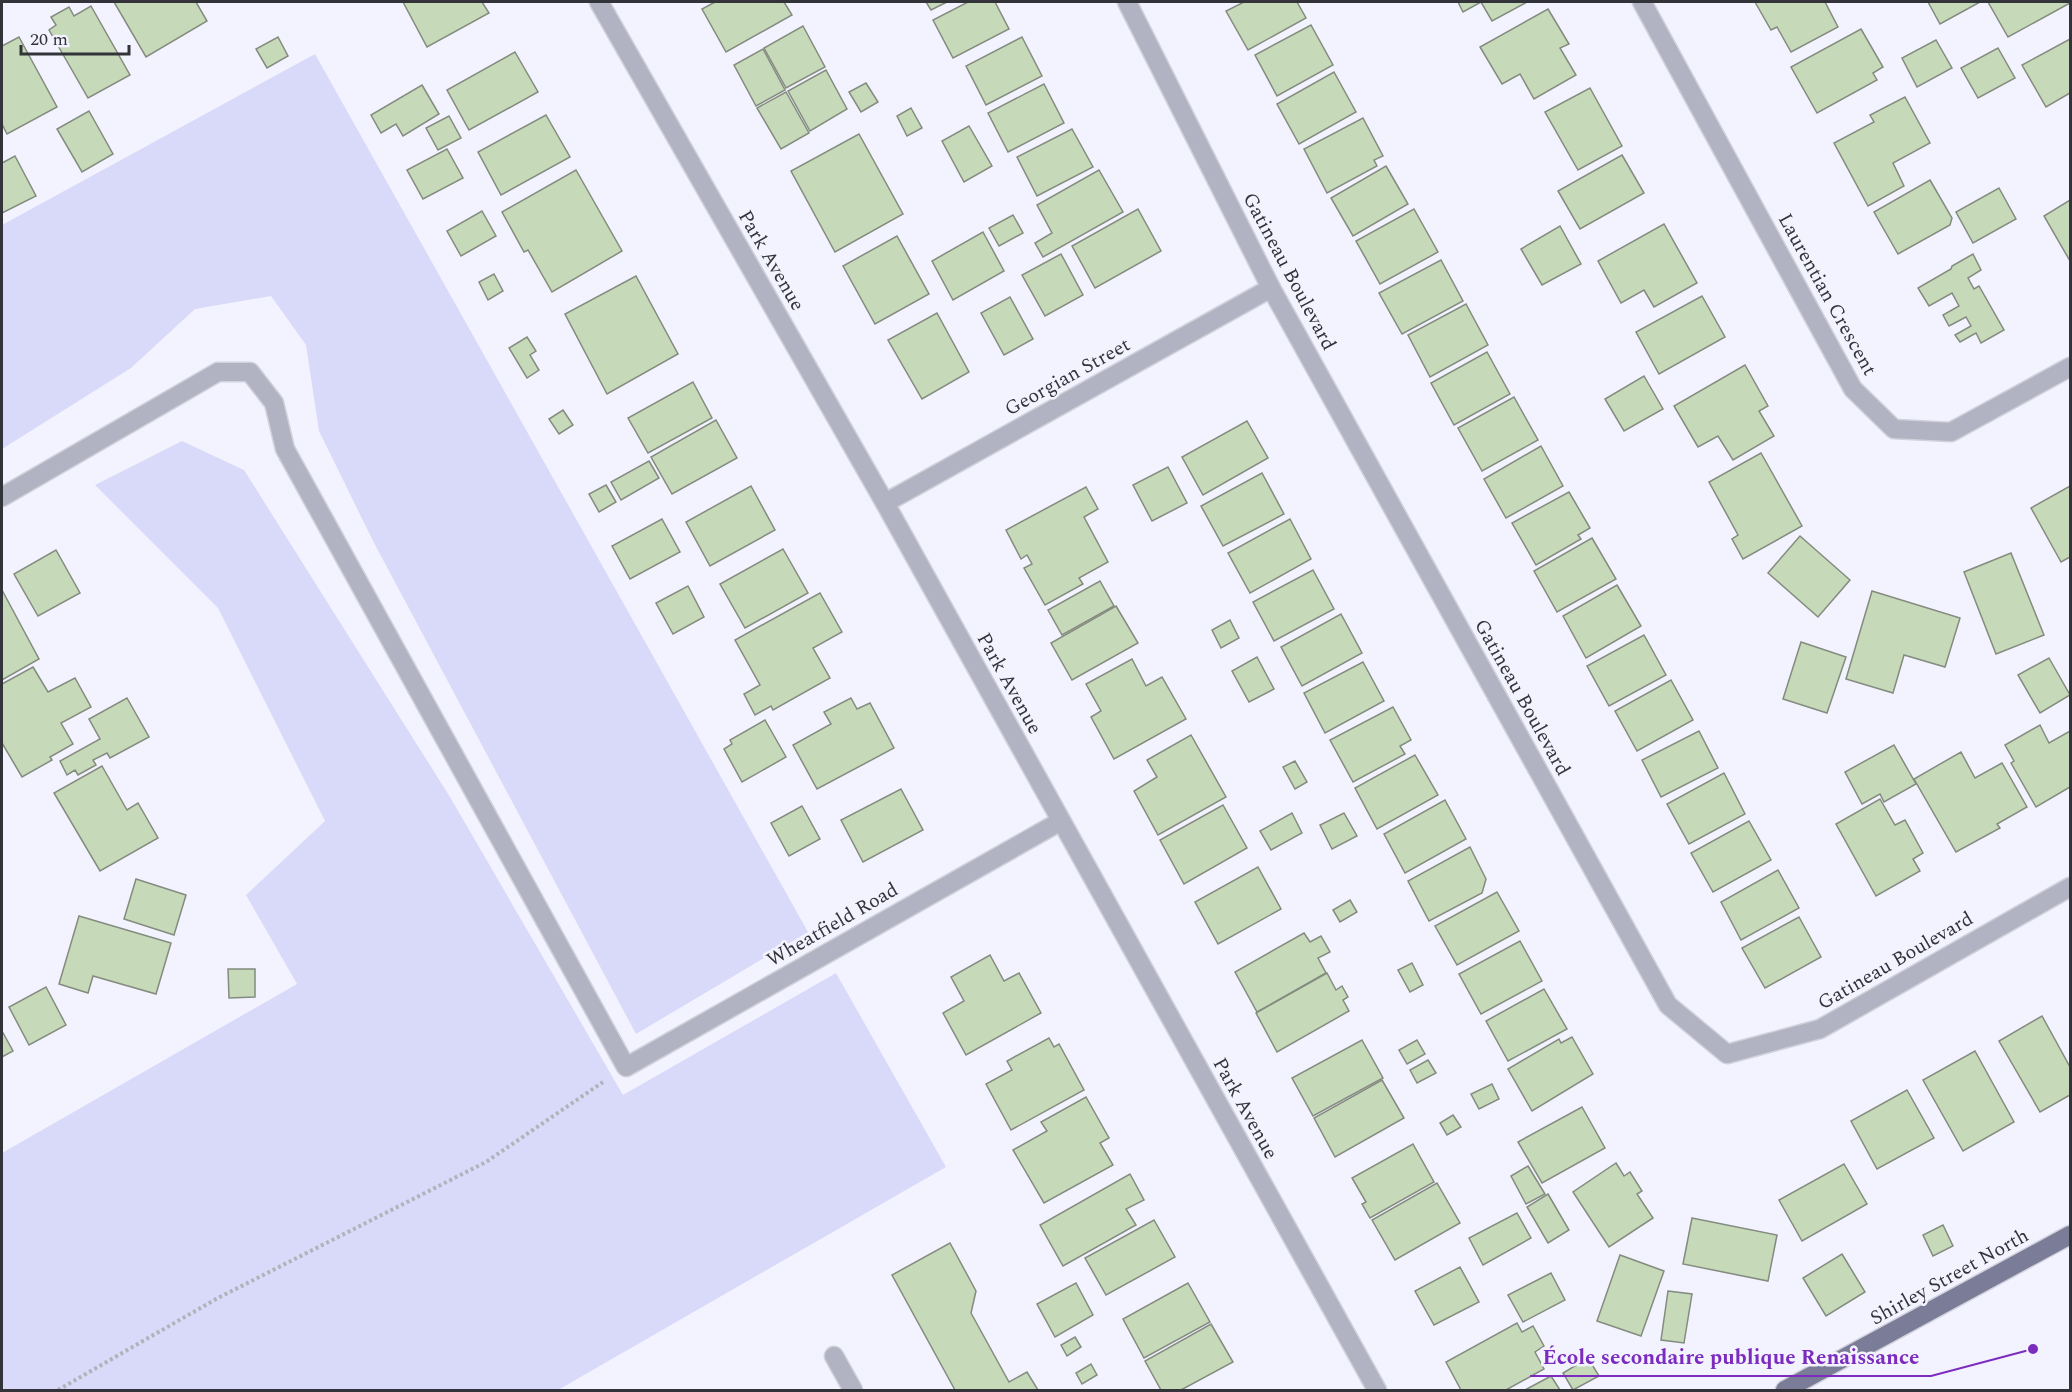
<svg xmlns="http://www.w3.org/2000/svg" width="2072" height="1392" font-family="Spectral,serif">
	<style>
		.green { fill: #d9daf9 }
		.building { fill: #c6d9b9; stroke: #848b7f; stroke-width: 1.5 }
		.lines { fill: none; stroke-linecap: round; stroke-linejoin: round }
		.minor-casing { stroke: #d0d1db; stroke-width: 21 }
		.major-casing { stroke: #d0d1db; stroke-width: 21 }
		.path { stroke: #b2b2bb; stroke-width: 4; stroke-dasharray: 3 3; stroke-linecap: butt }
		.minor { stroke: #b2b3c2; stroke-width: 18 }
		.major { stroke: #7b7c97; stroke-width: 18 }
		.labels { text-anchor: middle; stroke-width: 5; stroke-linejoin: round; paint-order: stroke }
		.street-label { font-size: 20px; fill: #333439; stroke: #f3f3ff }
		.leader { fill: none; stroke: #7b2cbf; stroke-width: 2 }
		.callout-dot { fill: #7b2cbf; stroke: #f3f3ff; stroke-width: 2 }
		.callout-label { font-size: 21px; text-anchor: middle; font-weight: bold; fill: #7b2cbf; stroke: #f3f3ff; stroke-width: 5; stroke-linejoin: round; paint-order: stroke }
	</style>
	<rect width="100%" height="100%" fill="#f3f3ff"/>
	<g class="green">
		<polygon points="315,54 808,932 636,1034 373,541 319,431 306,345 271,296 195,309 131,368 2,449 2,225"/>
		<polygon points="182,441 244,470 450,797 623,1095 836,973 946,1167 558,1390 2,1390 2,1153 297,984 246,895 325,821 218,608 95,485"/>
	</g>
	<g class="building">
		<polygon points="114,2 196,2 207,21 146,57"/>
		<polygon points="403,2 482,2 489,13 427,47"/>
		<polygon points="715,2 784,2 792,15 726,52 702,9"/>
		<polygon points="926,2 947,2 931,10"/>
		<polygon points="968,2 995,2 1009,29 953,58 933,20"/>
		<polygon points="1244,2 1297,2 1306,18 1248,50 1226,11"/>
		<polygon points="1458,2 1527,2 1492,21 1481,2 1463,12"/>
		<polygon points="1755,2 1825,2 1838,27 1791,52 1777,27 1771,30"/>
		<polygon points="1928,2 1980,2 1940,24"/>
		<polygon points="1988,2 2070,2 2070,3 2008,37"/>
		<polygon points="91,6 130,75 88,98 49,30 56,25 51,17 69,7 74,16"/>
		<polygon points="1548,9 1569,44 1560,48 1576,75 1534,99 1520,74 1502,84 1480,47"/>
		<polygon points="1311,25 1333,65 1277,96 1255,55"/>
		<polygon points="803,26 825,67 786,88 764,48"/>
		<polygon points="1861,29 1883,67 1873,73 1877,80 1817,113 1791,67"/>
		<polygon points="19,37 57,107 7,134 2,124 2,46"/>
		<polygon points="278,37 288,56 267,68 256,49"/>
		<polygon points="1022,37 1042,76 986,105 966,66"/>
		<polygon points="2070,39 2070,93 2046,107 2022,65"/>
		<polygon points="1936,40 1952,68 1917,87 1902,58"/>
		<polygon points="1998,48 2015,78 1978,98 1961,68"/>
		<polygon points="763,49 785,90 756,106 734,65"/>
		<polygon points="515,52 538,92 469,130 447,90"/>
		<polygon points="826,70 847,109 810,131 788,91"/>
		<polygon points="1334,72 1356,112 1299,144 1277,104"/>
		<polygon points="866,83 878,102 861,112 849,92"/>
		<polygon points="1044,84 1064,123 1008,152 988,113"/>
		<polygon points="422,85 439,114 403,136 396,124 381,133 371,115"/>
		<polygon points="1590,88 1622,146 1578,170 1545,112"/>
		<polygon points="786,92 809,133 781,149 757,108"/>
		<polygon points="1905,97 1930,143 1893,163 1904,186 1868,206 1834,143 1874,122 1870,115"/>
		<polygon points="911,108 922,128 907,136 897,116"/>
		<polygon points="89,111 113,154 82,172 57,129"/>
		<polygon points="546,115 570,157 501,195 478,152"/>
		<polygon points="449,116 461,138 438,150 426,128"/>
		<polygon points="1363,118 1383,156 1374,160 1377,166 1327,193 1304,149"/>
		<polygon points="969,126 992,166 964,182 942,141"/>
		<polygon points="1072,129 1093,167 1037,196 1017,157"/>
		<polygon points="859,134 903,214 835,252 791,171"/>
		<polygon points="447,149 463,178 423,199 407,170"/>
		<polygon points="1622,155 1644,193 1580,229 1558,191"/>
		<polygon points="15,156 36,196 2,213 2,163"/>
		<polygon points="1386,166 1408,204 1353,236 1331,198"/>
		<polygon points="576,170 622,251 552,292 528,250 524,252 502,212"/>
		<polygon points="1099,170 1123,212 1043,257 1035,243 1052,233 1037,205"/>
		<polygon points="1930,180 1952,218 1950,225 1898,254 1874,212"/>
		<polygon points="1999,188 2016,219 1973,243 1956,212"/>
		<polygon points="2070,200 2070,261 2044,216"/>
		<polygon points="1138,209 1161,251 1095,288 1072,246"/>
		<polygon points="1414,209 1438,252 1380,284 1356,241"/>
		<polygon points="482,211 496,236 461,256 447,231"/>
		<polygon points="1013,215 1023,233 999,246 989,228"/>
		<polygon points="1664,224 1697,283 1654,307 1644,290 1621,303 1598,261"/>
		<polygon points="1560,226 1581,264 1542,285 1521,249"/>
		<polygon points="983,232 1004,271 953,300 932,261"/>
		<polygon points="897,236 929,294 875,324 843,266"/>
		<polygon points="1061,254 1083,295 1045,316 1022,275"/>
		<polygon points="1973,254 1981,270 1968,278 1974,289 1979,286 2004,330 1981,343 1976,333 1960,342 1955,335 1971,326 1966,317 1949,326 1943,315 1959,306 1952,293 1929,306 1918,288 1951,269 1952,266"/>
		<polygon points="1441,260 1463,301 1402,334 1379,293"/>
		<polygon points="494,274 503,291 488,300 479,282"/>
		<polygon points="636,276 678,354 607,394 565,314"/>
		<polygon points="1702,296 1725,337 1659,374 1636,332"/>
		<polygon points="1010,297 1033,339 1004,355 981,313"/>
		<polygon points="1466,304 1488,345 1430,377 1408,335"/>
		<polygon points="937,313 969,372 922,399 888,340"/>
		<polygon points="527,337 536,351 530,355 539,370 527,378 509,348"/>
		<polygon points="1487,352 1510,394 1454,425 1431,383"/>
		<polygon points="1745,365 1768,406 1759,411 1774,436 1733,460 1718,436 1698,447 1674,406"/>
		<polygon points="1644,376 1663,409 1624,431 1605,399"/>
		<polygon points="693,382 712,418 648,453 628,418"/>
		<polygon points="1514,397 1538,440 1482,471 1458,428"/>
		<polygon points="563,410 573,425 559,434 549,419"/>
		<polygon points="716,420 737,458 672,494 651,457"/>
		<polygon points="1247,421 1268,458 1203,495 1182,457"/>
		<polygon points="1541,446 1563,486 1506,518 1484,479"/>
		<polygon points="1761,453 1802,526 1743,559 1732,539 1738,535 1709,482"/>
		<polygon points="649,461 659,478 621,500 611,482"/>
		<polygon points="1168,467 1187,503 1152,521 1133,485"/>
		<polygon points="1262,473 1284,514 1223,546 1201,506"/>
		<polygon points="606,485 616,502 599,512 589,494"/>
		<polygon points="751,486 775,530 710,566 686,522"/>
		<polygon points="2070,486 2070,557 2061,562 2031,508"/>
		<polygon points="1086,487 1098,509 1084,517 1108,562 1079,578 1083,584 1045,605 1024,568 1032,564 1027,555 1021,559 1006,530"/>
		<polygon points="1569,492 1590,528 1578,535 1581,539 1536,565 1512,523"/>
		<polygon points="662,519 680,552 630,579 612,546"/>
		<polygon points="1290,519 1311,559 1250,593 1228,553"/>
		<polygon points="1800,536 1850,580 1818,617 1768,573"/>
		<polygon points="1592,538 1616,579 1557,612 1534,571"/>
		<polygon points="783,549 808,593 745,628 720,584"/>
		<polygon points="56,550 80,593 38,616 14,574"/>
		<polygon points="2011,553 2044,635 1996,654 1964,572"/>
		<polygon points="1313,570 1334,609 1274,641 1253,602"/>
		<polygon points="1100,581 1114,606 1062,635 1048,610"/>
		<polygon points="1617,585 1641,626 1586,658 1563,616"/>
		<polygon points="688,586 704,617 673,634 656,603"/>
		<polygon points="2,590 39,659 2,680"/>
		<polygon points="1872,591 1960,618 1945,667 1904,655 1893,693 1846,679"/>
		<polygon points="820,593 842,632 813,648 830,678 773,710 771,706 755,715 744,694 760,685 735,640"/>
		<polygon points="1116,606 1138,643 1072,680 1051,643"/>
		<polygon points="1341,614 1362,653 1302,686 1281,647"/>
		<polygon points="1230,620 1239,638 1221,648 1212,630"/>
		<polygon points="1644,635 1666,675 1609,706 1587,666"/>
		<polygon points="1801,642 1846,657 1827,713 1783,699"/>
		<polygon points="1257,657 1274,689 1249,702 1232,671"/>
		<polygon points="2049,658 2070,695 2040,713 2018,675"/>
		<polygon points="1132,659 1146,686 1162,677 1186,719 1114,759 1091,717 1101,711 1086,684"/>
		<polygon points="1363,662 1384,701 1325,733 1304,693"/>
		<polygon points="33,667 48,692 75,678 91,707 61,723 73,744 50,757 52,760 22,777 2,743 2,684"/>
		<polygon points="1671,680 1693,720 1637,751 1615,711"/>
		<polygon points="127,698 149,737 110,758 107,753 93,760 96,765 78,775 75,770 67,775 60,761 100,739 89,719"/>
		<polygon points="851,698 857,709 870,703 894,748 817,789 793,745 831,724 824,712"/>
		<polygon points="1393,707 1411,740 1400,746 1405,754 1353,782 1330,740"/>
		<polygon points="765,720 786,757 742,782 724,749 732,744 730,740"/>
		<polygon points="2040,725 2049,743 2070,731 2070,787 2036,807 2011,763 2014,761 2005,745"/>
		<polygon points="1699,731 1718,768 1661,797 1642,760"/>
		<polygon points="1191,735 1226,797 1158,835 1134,791 1157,777 1147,760"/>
		<polygon points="1894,745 1916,784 1884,802 1880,794 1862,804 1845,772"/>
		<polygon points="1961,752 1975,778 2002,763 2027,807 1997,824 2000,828 1956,852 1914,779"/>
		<polygon points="1415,755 1438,795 1377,829 1355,788"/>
		<polygon points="1295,761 1307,782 1295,789 1283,767"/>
		<polygon points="102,766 127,810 138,803 158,838 100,871 54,793"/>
		<polygon points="1724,773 1745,814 1689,844 1667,804"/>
		<polygon points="901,789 923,830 863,862 841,820"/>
		<polygon points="1880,799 1895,825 1905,820 1923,853 1913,859 1920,871 1876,896 1836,824"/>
		<polygon points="1445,800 1466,839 1405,873 1384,834"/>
		<polygon points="1223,805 1247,848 1184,884 1160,840"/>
		<polygon points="802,806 820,839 789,856 771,823"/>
		<polygon points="1292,813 1302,833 1271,850 1260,831"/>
		<polygon points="1344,813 1357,836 1332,849 1320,825"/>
		<polygon points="1749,821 1771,860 1713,892 1691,853"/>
		<polygon points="1470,847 1486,879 1482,893 1429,921 1408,881"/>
		<polygon points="1258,867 1281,909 1218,944 1195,902"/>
		<polygon points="1778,870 1799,908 1741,940 1721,902"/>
		<polygon points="136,879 186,895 174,935 124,919"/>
		<polygon points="1497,892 1519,931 1457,965 1435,926"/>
		<polygon points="1350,900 1357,912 1340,922 1333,910"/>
		<polygon points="79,916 171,943 156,994 93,976 88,993 59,984"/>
		<polygon points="1799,917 1821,957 1765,988 1742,948"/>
		<polygon points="1304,933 1310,942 1321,936 1330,952 1318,958 1326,973 1257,1012 1235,972"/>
		<polygon points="1520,941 1542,981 1481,1014 1459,974"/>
		<polygon points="990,955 1004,981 1019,973 1041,1013 966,1055 943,1013 964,1001 951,977"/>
		<polygon points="1412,963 1423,985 1410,992 1398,970"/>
		<polygon points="228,969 255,969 255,997 229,998"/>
		<polygon points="1327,973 1336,990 1342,986 1348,997 1343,1000 1349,1011 1277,1052 1256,1013"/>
		<polygon points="46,987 66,1025 29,1045 9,1007"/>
		<polygon points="1544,989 1567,1029 1508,1061 1486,1021"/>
		<polygon points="2042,1016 2070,1067 2070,1095 2040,1112 1999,1041"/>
		<polygon points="2,1031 13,1051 2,1057"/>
		<polygon points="1572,1037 1593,1074 1532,1111 1508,1069 1559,1039 1561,1043"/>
		<polygon points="1049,1038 1054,1047 1059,1044 1084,1090 1011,1130 986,1084 1012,1070 1007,1061"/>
		<polygon points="1362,1040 1383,1078 1313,1116 1292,1078"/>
		<polygon points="1417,1040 1425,1054 1407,1064 1399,1050"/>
		<polygon points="1975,1051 2014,1122 1963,1151 1923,1080"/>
		<polygon points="1428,1060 1436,1073 1417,1083 1410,1070"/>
		<polygon points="1382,1080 1404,1118 1335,1157 1314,1118"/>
		<polygon points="1492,1084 1499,1099 1479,1109 1471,1094"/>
		<polygon points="1907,1090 1934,1138 1877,1169 1851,1121"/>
		<polygon points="1086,1097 1109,1138 1100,1143 1113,1165 1044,1203 1013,1150 1047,1131 1041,1122"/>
		<polygon points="1582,1107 1605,1148 1542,1183 1518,1142"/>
		<polygon points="1453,1115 1461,1127 1447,1135 1440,1123"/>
		<polygon points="1413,1144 1434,1182 1370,1218 1362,1204 1366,1202 1352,1178"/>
		<polygon points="1616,1163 1624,1176 1630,1172 1642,1191 1637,1194 1653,1218 1609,1247 1573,1192"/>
		<polygon points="1844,1164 1867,1204 1802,1241 1779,1200"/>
		<polygon points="1528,1166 1545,1194 1526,1204 1511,1176"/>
		<polygon points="1130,1174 1144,1200 1126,1209 1136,1225 1063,1266 1040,1225"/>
		<polygon points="1437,1183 1460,1223 1395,1260 1372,1220"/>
		<polygon points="1548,1194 1569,1230 1548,1243 1527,1207"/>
		<polygon points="1517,1213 1531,1238 1483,1265 1469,1238"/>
		<polygon points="1692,1218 1777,1235 1768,1281 1683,1264"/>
		<polygon points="1154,1220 1175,1257 1106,1295 1085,1258"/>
		<polygon points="1943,1225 1953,1246 1933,1256 1923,1235"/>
		<polygon points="950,1243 976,1291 971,1313 1009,1382 1027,1372 1038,1390 955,1390 892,1275"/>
		<polygon points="1842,1254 1865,1292 1826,1316 1803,1278"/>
		<polygon points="1620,1255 1664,1271 1641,1336 1597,1321"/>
		<polygon points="1460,1267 1479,1302 1434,1325 1415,1291"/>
		<polygon points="1551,1273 1565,1300 1523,1322 1508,1295"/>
		<polygon points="1076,1283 1093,1315 1055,1337 1037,1304"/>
		<polygon points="1188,1283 1210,1322 1144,1358 1123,1319"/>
		<polygon points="1668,1291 1692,1294 1684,1343 1661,1340"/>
		<polygon points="1517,1323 1522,1332 1533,1326 1544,1346 1535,1352 1544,1369 1506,1390 1461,1390 1446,1362"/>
		<polygon points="1211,1324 1233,1362 1181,1390 1161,1390 1145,1361"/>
		<polygon points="1075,1337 1081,1347 1067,1356 1061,1345"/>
		<polygon points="1588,1358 1599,1376 1573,1390 1563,1373"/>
		<polygon points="1091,1364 1097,1375 1082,1384 1076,1373"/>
		<polygon points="1551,1376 1560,1390 1525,1390"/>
	</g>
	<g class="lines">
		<g class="minor-casing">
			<g id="minor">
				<polyline points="599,2 885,503 1377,1390"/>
				<polyline points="1127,2 1271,288 1668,1005 1727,1054 1820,1029 2070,887"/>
				<polyline points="1642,2 1853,389 1894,429 1951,432 2070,367"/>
				<polyline points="2,497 218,372 250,372 274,403 285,449 626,1067 1061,821"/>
				<polyline points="885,503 1271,288"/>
				<polyline points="834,1356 853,1390"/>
			</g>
		</g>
		<g class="major-casing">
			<polyline id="major" points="1785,1390 2070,1235"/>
		</g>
		<polyline class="path" points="58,1390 216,1299 486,1162 603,1082"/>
		<use href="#minor" class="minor"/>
		<use href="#major" class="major"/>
	</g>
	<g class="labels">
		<g class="street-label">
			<text transform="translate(772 260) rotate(60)" y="7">Park Avenue</text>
			<text transform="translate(1290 271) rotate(62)" y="7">Gatineau Boulevard</text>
			<text transform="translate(1828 294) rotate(61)" y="7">Laurentian Crescent</text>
			<text transform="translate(1067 376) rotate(-29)" y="7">Georgian Street</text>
			<text transform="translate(1010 683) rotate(61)" y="7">Park Avenue</text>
			<text transform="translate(1523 697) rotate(61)" y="7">Gatineau Boulevard</text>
			<text transform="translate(832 924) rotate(-30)" y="7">Wheatfield Road</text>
			<text transform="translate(1895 960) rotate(-30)" y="7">Gatineau Boulevard</text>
			<text transform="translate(1246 1108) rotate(61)" y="7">Park Avenue</text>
			<text transform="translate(1949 1276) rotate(-29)" y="7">Shirley Street North</text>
		</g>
	</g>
	<path class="leader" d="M2033 1349L1931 1376H1530"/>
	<circle class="callout-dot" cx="2033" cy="1349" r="6"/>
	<g class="callout-label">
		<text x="1731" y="1364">École secondaire publique Renaissance</text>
	</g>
	<rect width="2072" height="1392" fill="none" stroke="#333439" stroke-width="6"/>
	<path d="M21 45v9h108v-9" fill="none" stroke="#333439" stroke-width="3"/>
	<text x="30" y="45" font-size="18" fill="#333439" stroke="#f3f3ff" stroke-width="4.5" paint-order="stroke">20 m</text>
</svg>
